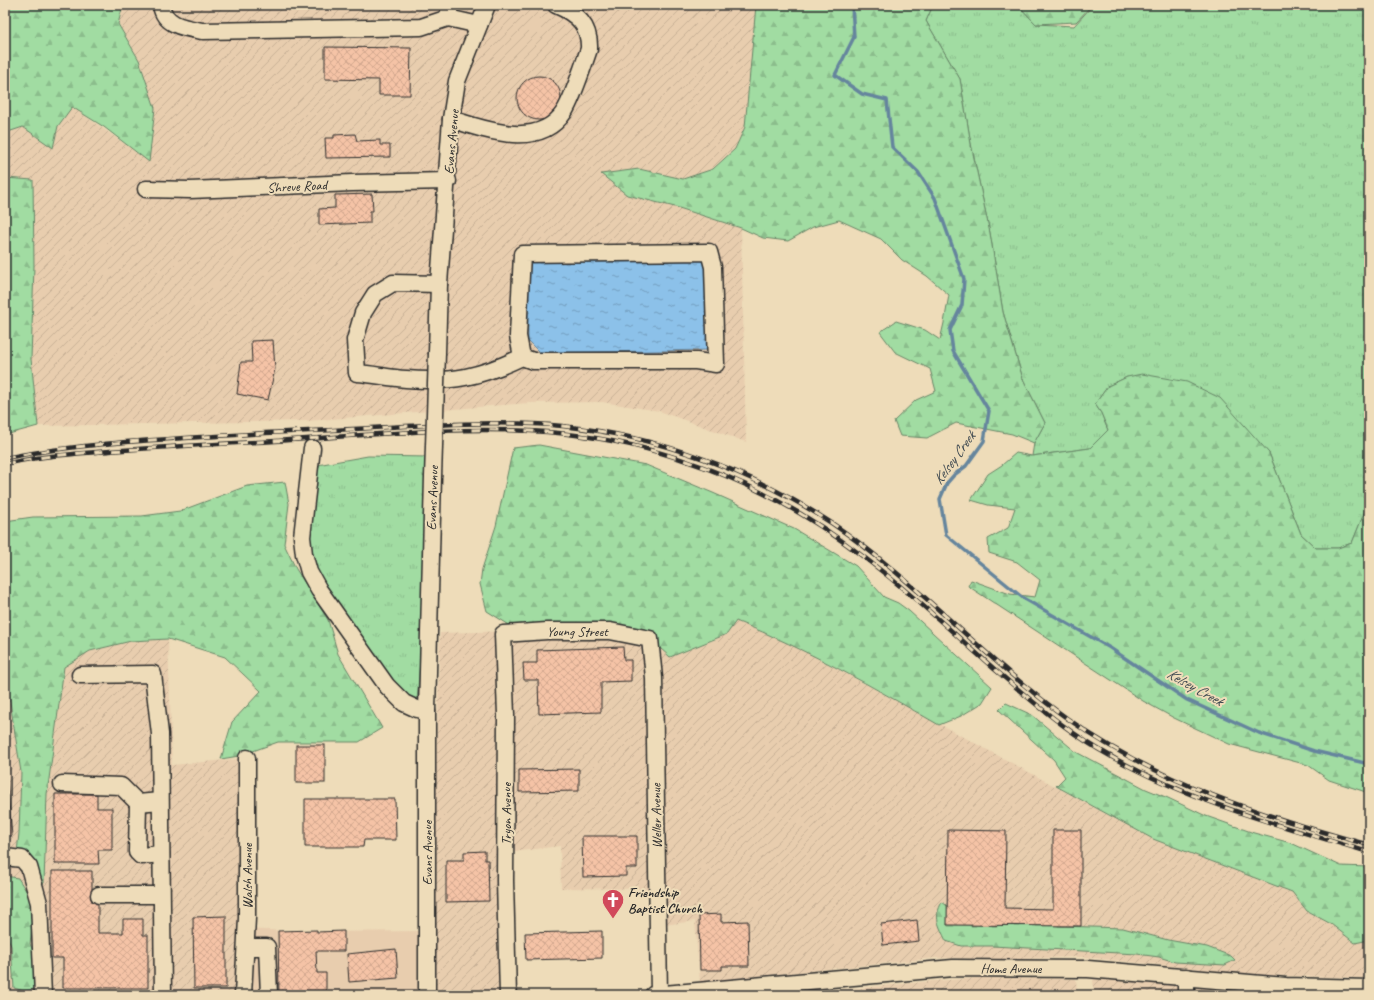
<svg xmlns="http://www.w3.org/2000/svg" width="1374" height="1000" font-family="Caveat,sans-serif">
	<style>
		.built { fill: #e8cdae }
		.industrial { fill: url(#industrial-furrows) }
		.grass { fill: url(#grass-tufts); stroke: #668466 }
		.forest { fill: url(#forest-firs); stroke: #668466 }
		.water { fill: url(#water-ripples); stroke: #65859d }
		.lines { fill: none; stroke-linecap: round; stroke-linejoin: round }
		.stream { stroke: #65859d; stroke-width: 3.5 }
		.building { fill: url(#building-cross-hatch); stroke: #2b2b2b }
		.minor-casing { stroke: #2b2b2b; stroke-width: 19 }
		.minor { stroke: #eedcb9; stroke-width: 16 }
		.rail-casing { stroke: #2b2b2b; stroke-width: 4.5 }
		.rail { stroke: #eedcb9; stroke-width: 3; stroke-dasharray: 9; stroke-linecap: butt }
		.minor-bridge-casing { stroke: #2b2b2b; stroke-width: 19; stroke-linecap: butt }
		.minor-bridge { stroke: #eedcb9; stroke-width: 16 }
		.labels { text-anchor: middle; stroke-width: 4; stroke-linejoin: round; paint-order: stroke }
		.street-label { font-size: 14px; fill: #2b2b2b; stroke: #eedcb9 }
		.poi-label { font-size: 14px; font-weight: bold; fill: #2b2b2b; stroke: #eedcb9; text-anchor: start }
		.water-label { font-size: 15px; font-style: italic; fill: #3e4951; stroke: #eedcb9 }
	</style>
	<defs>
		<pattern id="industrial-furrows" width="10" height="10" patternUnits="userSpaceOnUse"><rect width="10" height="10" fill="#e8cdae"/><path d="M-1 1l2-2M0 10L10 0M9 11l2-2" fill="none" stroke="#c7b096"/></pattern>
		<pattern id="grass-tufts" width="24" height="20" patternUnits="userSpaceOnUse"><rect width="24" height="20" fill="#a1dca2"/><path d="M3 7l-1-3M5 7V3M7 7l1-3M15 17l-1-3M17 17v-4M19 17l1-3" fill="none" stroke="#8bbd8c"/></pattern>
		<pattern id="forest-firs" width="22" height="20" patternUnits="userSpaceOnUse"><rect width="22" height="20" fill="#a1dca2"/><path d="M5 1l3.5 6h-7zM16 11l3.5 6h-7z" fill="#8bbd8c"/></pattern>
		<pattern id="water-ripples" width="26" height="14" patternUnits="userSpaceOnUse"><rect width="26" height="14" fill="#8cc1e9"/><path d="M2 4q2-2 4 0t4 0M15 11q2-2 4 0t4 0" fill="none" stroke="#739dbd"/></pattern>
		<pattern id="building-cross-hatch" width="8" height="8" patternUnits="userSpaceOnUse"><rect width="8" height="8" fill="#f5c3a6"/><path d="M0 0l8 8M0 8l8-8" fill="none" stroke="#d2a88f"/></pattern>
	</defs>
	<rect width="100%" height="100%" fill="#eedcb9"/>
	<filter id="ink" filterUnits="userSpaceOnUse"><feTurbulence type="fractalNoise" baseFrequency=".025" numOctaves="2"/><feDisplacementMap in="SourceGraphic" scale="8" xChannelSelector="R" yChannelSelector="G"/><feConvolveMatrix kernelMatrix="1 2 1 2 8 2 1 2 1" color-interpolation-filters="sRGB"/></filter>
	<g filter="url(#ink)">
		<polygon class="built" points="246,929 317,932 426,931 427,995 243,995"/>
		<g class="industrial">
			<polygon points="123,5 756,5 745,127 735,149 713,169 683,179 639,169 679,208 741,228 746,442 659,411 602,402 528,403 307,421 38,426 31,359 33,180 5,178 5,133 23,127 58,126 71,106 149,161 139,60 118,24"/>
			<polygon points="736,621 780,638 1153,839 1292,892 1307,911 1331,924 1355,943 1369,940 1369,978 1259,975 1082,957 1014,959 936,958 700,982 695,921 664,925 644,889 561,888 560,846 512,852 504,995 440,995 436,991 430,976 440,633 519,631 644,635 645,656 661,649 670,657 727,634"/>
			<polygon points="168,639 172,765 247,758 243,995 5,995 5,670 21,772 19,833 16,863 44,883 47,794 64,667 90,651 131,641"/>
			<polygon points="979,978 1076,979 1077,995 791,995 932,981"/>
			<polygon points="1093,979 1173,985 1278,995 1094,995"/>
		</g>
		<g class="grass">
			<polygon points="933,5 1018,5 1036,24 1074,26 1093,5 1369,5 1369,501 1352,543 1338,548 1316,548 1301,534 1269,453 1253,437 1127,377 1108,386 1095,404 1101,413 1108,430 1090,448 1032,456 1034,443 1045,423 1023,379 1003,312 990,233 971,144 960,79 926,21"/>
			<polygon points="368,456 428,457 421,646 417,702 398,692 320,586 306,556 317,465"/>
		</g>
		<g class="forest">
			<polygon points="5,5 123,5 118,24 139,60 155,108 149,162 104,127 72,107 58,126 53,148 23,127 5,133 5,74 8,75 5,70"/>
			<polygon points="756,5 933,5 926,21 960,79 971,144 990,233 1003,312 1023,379 1045,423 1034,443 1012,434 956,423 927,438 900,436 894,421 916,400 936,391 930,369 895,352 880,332 896,321 925,330 940,340 944,323 949,295 927,276 902,260 881,239 839,220 813,227 788,241 763,238 741,228 679,208 627,195 601,174 639,169 683,179 713,169 735,149 745,127"/>
			<polygon points="1018,5 1092,5 1076,22 1036,24"/>
			<polygon points="5,178 33,180 34,266 31,359 38,426 5,435"/>
			<polygon points="1142,374 1187,382 1220,398 1269,453 1301,534 1316,548 1338,548 1352,543 1369,501 1369,793 1329,780 1308,765 1229,744 1174,718 1143,701 968,586 971,580 1010,594 1035,597 1040,580 1017,562 989,553 988,539 1008,528 1015,508 988,505 971,500 988,474 1002,465 1016,453 1032,456 1090,448 1108,430 1101,413 1095,404 1108,386 1127,377"/>
			<path d="M539 445 646 465 713 493 794 529 856 566 884 597 898 603 909 611 992 687 982 703 961 716 939 725C873 687 807 649 736 621L727 634 670 657 650 639 519 631 487 611 480 584 482 569 496 526 513 448Z"/>
			<polygon points="285,482 289,504 284,544 296,569 328,620 338,654 382,728 359,742 278,742 239,756 221,759 232,722 261,691 225,657 168,639 131,641 90,651 64,667 47,794 44,883 30,887 16,863 19,833 21,772 5,670 5,521 33,517 142,516 180,511 247,486"/>
			<polygon points="1006,703 1032,715 1076,752 1146,789 1168,798 1206,816 1254,833 1291,843 1341,866 1369,867 1369,940 1355,943 1331,924 1307,911 1292,892 1153,839 1056,786 1065,777 1054,760 999,710"/>
			<polygon points="5,876 18,878 30,897 32,926 30,944 37,959 37,989 24,991 14,988 11,946 5,930"/>
			<path d="M942 902 958 914 1060 926 1123 928 1168 940 1207 947 1231 956 1235 960 1225 965 1175 962 1159 957 1137 954 992 946H961L946 941C939 925 933 918 942 902Z"/>
		</g>
		<polygon class="water" points="709,259 710,350 540,353 528,341 527,261"/>
		<g class="lines">
			<polyline class="stream" points="852,5 854,37 835,75 862,94 887,100 892,147 918,172 935,198 964,279 962,305 950,330 953,351 989,411 984,441 966,466 954,475 947,483 940,499 946,535 1023,598 1110,648 1187,700 1259,733 1314,751 1369,764"/>
		</g>
		<g class="building">
			<polygon points="325,47 411,48 410,95 379,95 379,80 325,79"/>
			<circle cx="539" cy="98" r="22"/>
			<polygon points="355,134 357,141 380,140 380,145 390,145 390,157 326,158 325,138 334,138 334,135"/>
			<polygon points="372,194 373,211 370,211 370,223 319,225 319,209 335,208 335,195"/>
			<polygon points="273,340 275,369 268,400 237,394 241,362 252,362 251,341"/>
			<polygon points="623,647 624,660 631,660 631,681 601,682 601,712 539,714 538,680 524,680 523,663 537,663 537,650"/>
			<rect x="296" y="745" width="29" height="38"/>
			<polygon points="5,757 12,836 5,836"/>
			<polygon points="579,769 579,791 519,792 519,770"/>
			<polygon points="55,794 97,794 97,808 112,808 112,850 98,850 99,864 55,864"/>
			<polygon points="305,799 395,799 396,840 364,840 363,847 305,847"/>
			<polygon points="948,830 1006,831 1005,908 1053,909 1053,830 1081,830 1081,926 947,925"/>
			<polygon points="582,836 637,836 637,868 626,868 626,876 583,877"/>
			<polygon points="485,851 485,860 488,860 489,901 446,902 446,860 464,860 464,852"/>
			<polygon points="52,871 92,871 92,902 98,902 98,933 123,933 123,919 143,919 143,935 148,935 148,988 63,988 63,958 52,958"/>
			<polygon points="721,914 721,922 748,921 749,966 722,966 722,970 700,970 699,915"/>
			<polygon points="226,916 226,988 194,988 193,917"/>
			<polygon points="917,920 919,941 883,945 881,924"/>
			<polygon points="317,930 317,932 344,931 344,951 316,951 317,973 326,973 326,995 279,995 278,931"/>
			<polygon points="602,931 602,958 526,960 525,933"/>
			<polygon points="396,949 398,978 349,982 347,954"/>
		</g>
		<g class="lines">
			<g class="minor-casing">
				<g id="minor">
					<path d="M161 5C164 26 186 28 203 31L421 27 448 18"/>
					<polyline points="450,5 448,18 479,25"/>
					<path d="M451 119C485 130 539 150 564 112 573 98 583 66 589 49 590 25 577 14 556 5"/>
					<polyline points="146,189 190,190 352,183 448,181"/>
					<path d="M439 284 393 283 375 294 363 313 355 340 357 373C373 374 389 378 406 379 452 383 480 377 522 357L518 336 522 254 709 252 713 267 716 364 696 361H533L522 357"/>
					<polyline points="437,353 439,284 451,119 457,81 487,5"/>
					<polyline points="312,448 302,537 304,554 309,572 319,590 387,686 404,703 417,709 427,711"/>
					<polyline points="80,675 153,674 160,734 163,995"/>
					<polyline points="62,784 121,786 138,803 160,801"/>
					<polyline points="138,803 137,852 141,856 161,854"/>
					<polyline points="5,857 22,859 29,867 39,903 43,995"/>
					<polyline points="99,895 161,895"/>
					<polyline points="246,947 267,947 269,995"/>
					<polyline points="243,995 247,918 247,758"/>
					<polyline points="427,995 427,711 433,477"/>
					<polyline points="508,995 505,881 506,715 503,634 547,631 610,631 650,639 654,678 659,994"/>
					<polyline points="653,995 953,968 1088,969 1286,986 1369,988"/>
					<polyline points="1186,995 1186,977"/>
				</g>
			</g>
			<use href="#minor" class="minor"/>
			<g class="rail-casing">
				<g id="rail">
					<path d="M5 458C90 441 178 439 265 433 312 431 359 429 406 426 458 424 510 421 562 426 658 436 753 471 833 524 917 581 985 660 1068 719 1158 783 1263 816 1369 845"/>
					<path d="M5 464C44 455 84 453 123 450 168 447 213 444 257 442 353 437 451 425 547 432 636 439 724 468 801 514 871 556 931 613 992 667 1026 696 1060 726 1098 749 1182 799 1276 825 1369 852"/>
				</g>
			</g>
			<use href="#rail" class="rail"/>
			<g class="minor-bridge-casing">
				<polyline id="minor-bridge" points="433,477 437,353"/>
			</g>
			<use href="#minor-bridge" class="minor-bridge"/>
		</g>
	</g>
	<defs>
		<g id="church-pin" transform="scale(1.15)"><path d="M0 17L-7.5 6A9.5 9.5 0 1 1 7.5 6Z" fill="#d1495b" stroke="#eedcb9"/><path d="M-1.2-6h2.4v3.5h3.3v2.4h-3.3V6h-2.4V-.1h-3.3v-2.4h3.3Z" fill="#fff"/></g>
	</defs>
	<g fill-rule="evenodd">
		<use href="#church-pin" x="613" y="900"/>
	</g>
	<g class="labels">
		<g class="street-label">
			<text transform="translate(451 142) rotate(-85)" y="5">Evans Avenue</text>
			<text transform="translate(297 186) rotate(-3)" y="5">Shreve Road</text>
			<text transform="translate(432 498) rotate(-88)" y="5">Evans Avenue</text>
			<text x="577" y="636">Young Street</text>
			<text transform="translate(506 814) rotate(-90)" y="5">Tryon Avenue</text>
			<text transform="translate(656 816) rotate(-91)" y="5">Weller Avenue</text>
			<text transform="translate(427 853) rotate(-90)" y="5">Evans Avenue</text>
			<text transform="translate(247 876) rotate(-90)" y="5">Walsh Avenue</text>
			<text x="1011" y="973">Home Avenue</text>
		</g>
		<g class="poi-label">
			<text x="628" y="897">Friendship<tspan x="628" dy="16">Baptist Church</tspan></text>
		</g>
		<g class="water-label">
			<text transform="translate(954 458) rotate(-54)" y="5">Kelsey Creek</text>
			<text transform="translate(1195 687) rotate(29)" y="5">Kelsey Creek</text>
		</g>
	</g>
	<rect width="1374" height="1000" fill="none" stroke="#eedcb9" stroke-width="20"/>
	<rect x="10" y="10" width="1354" height="980" fill="none" stroke="#2b2b2b" stroke-width="1.5" filter="url(#ink)"/>
</svg>
